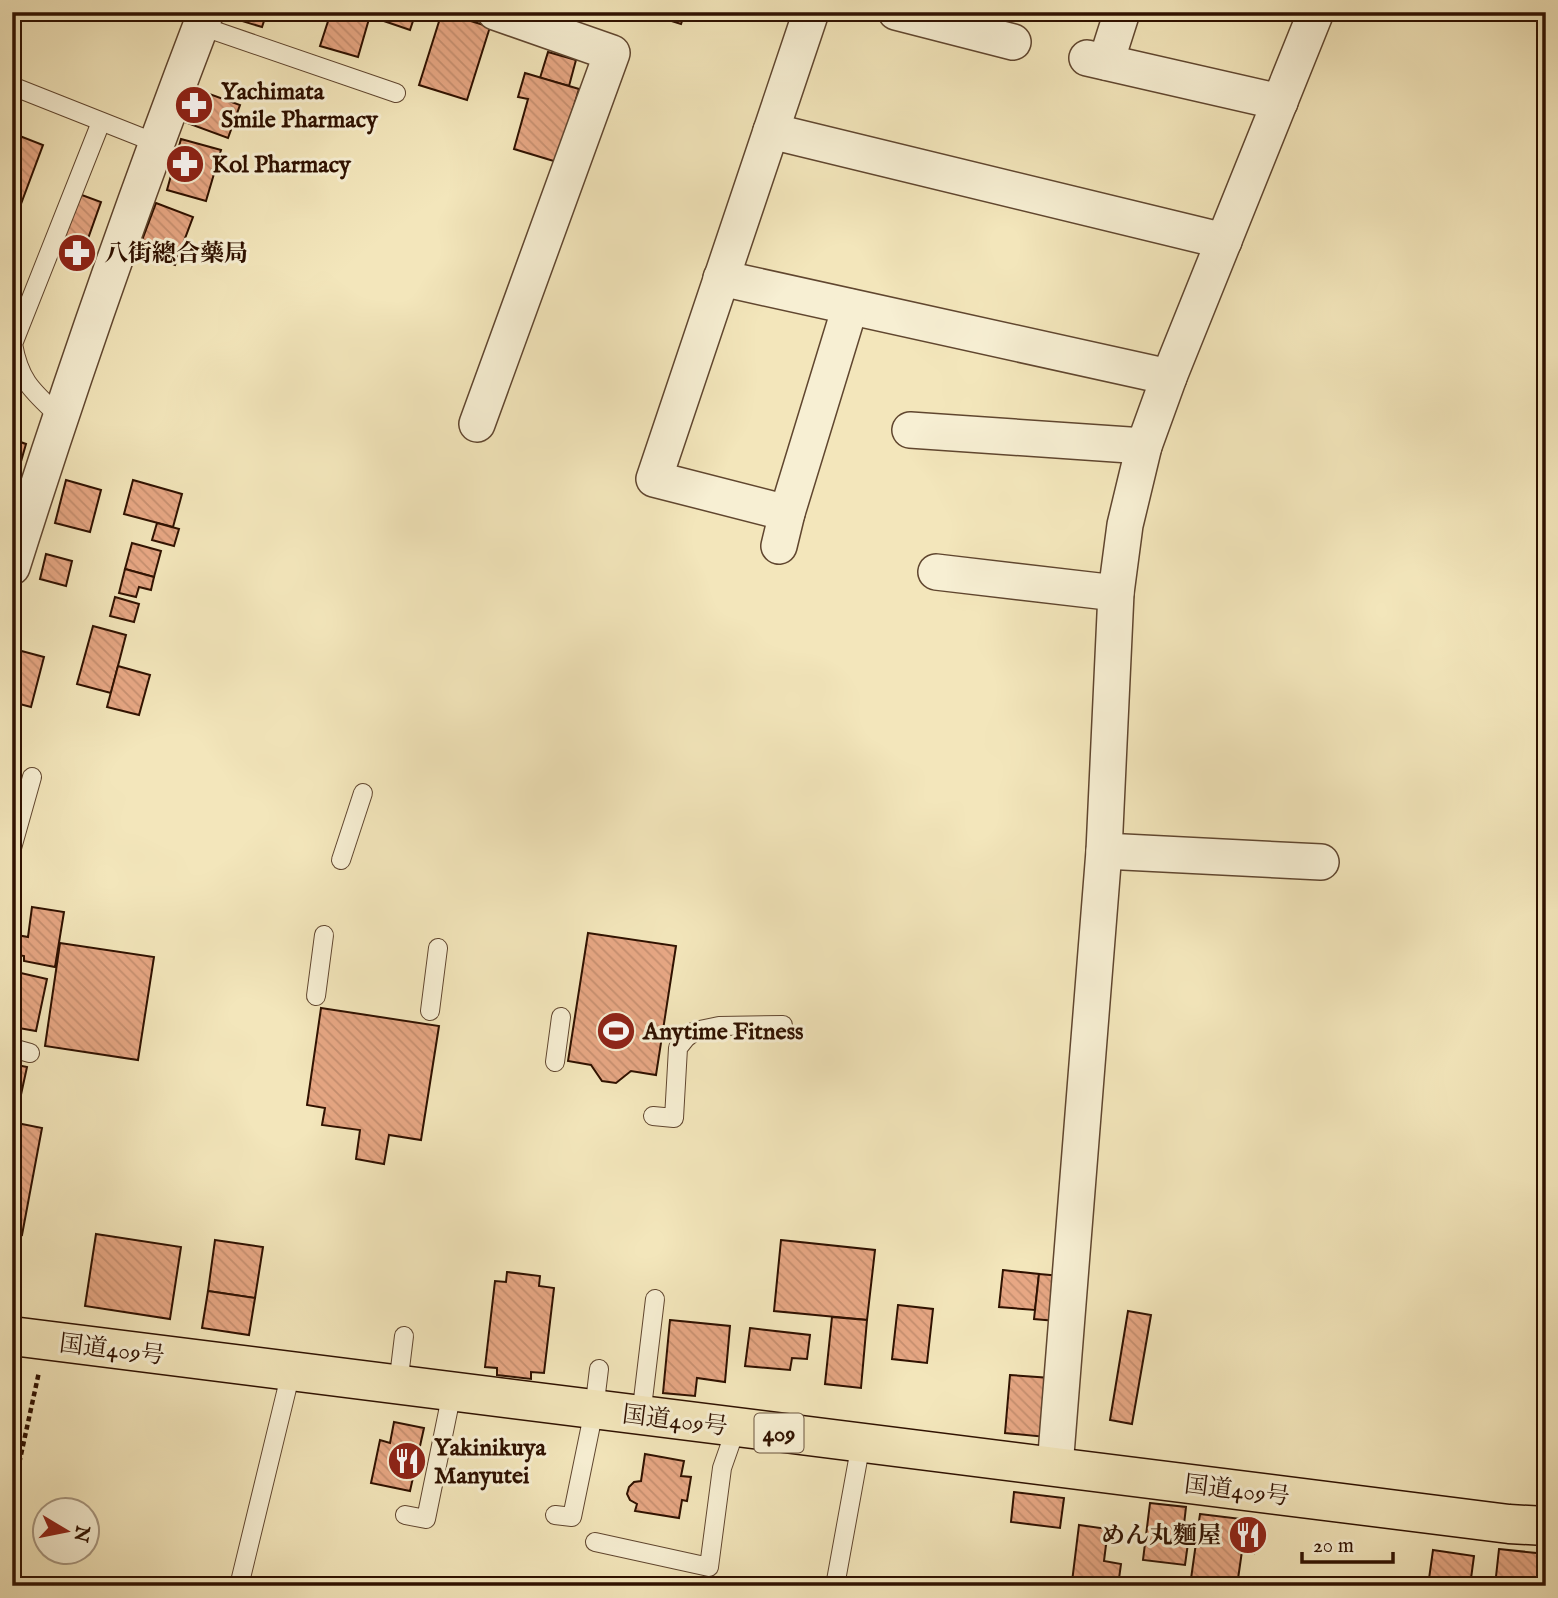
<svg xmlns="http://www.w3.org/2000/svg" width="1558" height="1598" font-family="'IM FELL English','Noto Serif JP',serif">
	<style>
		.building { fill: url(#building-back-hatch); stroke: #2f1100; stroke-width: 2 }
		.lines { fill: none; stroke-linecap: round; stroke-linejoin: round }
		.lane-casing { stroke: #60462f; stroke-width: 20 }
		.street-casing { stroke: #60462f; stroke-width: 38 }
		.highway-casing { stroke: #2f1100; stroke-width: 41 }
		.path { stroke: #2f1100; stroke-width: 4.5; stroke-dasharray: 5 3.5; stroke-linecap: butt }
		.lane { stroke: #f7efd3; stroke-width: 18 }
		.street { stroke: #f7efd3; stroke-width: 35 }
		.highway { stroke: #f3e6bb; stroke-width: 38 }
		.labels { text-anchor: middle; stroke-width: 6; stroke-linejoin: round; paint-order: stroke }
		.shield { fill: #f7efd3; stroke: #6b543f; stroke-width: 2 }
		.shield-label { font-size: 23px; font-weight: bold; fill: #2f1100 }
		.poi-label { font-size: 24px; font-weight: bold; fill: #2f1100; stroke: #f7efd3; text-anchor: start }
		.street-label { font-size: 24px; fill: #2f1100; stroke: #f7efd3 }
	</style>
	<defs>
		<pattern id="building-back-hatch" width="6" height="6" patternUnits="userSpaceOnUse" patternTransform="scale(1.75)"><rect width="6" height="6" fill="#e7a784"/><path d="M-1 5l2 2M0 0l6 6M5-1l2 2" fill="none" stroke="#c68f70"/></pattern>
	</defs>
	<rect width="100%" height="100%" fill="#f3e6bb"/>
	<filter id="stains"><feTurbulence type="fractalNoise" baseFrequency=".00286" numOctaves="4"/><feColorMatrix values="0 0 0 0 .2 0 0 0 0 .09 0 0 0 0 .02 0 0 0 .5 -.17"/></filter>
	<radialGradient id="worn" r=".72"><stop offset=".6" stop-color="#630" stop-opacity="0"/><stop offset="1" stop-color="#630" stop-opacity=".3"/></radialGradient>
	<g class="building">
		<polygon points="220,12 267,12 262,27 219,14"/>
		<polygon points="331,12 371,12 358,57 320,46"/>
		<polygon points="383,12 416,12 410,30 381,20"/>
		<polygon points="442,12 490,27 467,100 419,85"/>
		<polygon points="660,12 685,12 681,24 659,17"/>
		<polygon points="548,52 576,60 569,86 540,78"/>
		<polygon points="525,73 579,89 557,162 514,149 528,99 518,97"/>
		<polygon points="190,87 240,105 228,138 179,120"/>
		<polygon points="12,133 43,145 12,228"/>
		<polygon points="181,139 221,150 206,201 167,190"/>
		<polygon points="79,194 101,202 79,264 56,256"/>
		<polygon points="156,203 193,217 175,265 138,251"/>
		<polygon points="12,439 26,444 20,465 12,463"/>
		<polygon points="66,480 101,490 90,532 55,523"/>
		<polygon points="133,480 182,494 173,527 124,514"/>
		<polygon points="157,523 179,529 174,546 152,540"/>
		<polygon points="132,543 161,551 154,577 125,569"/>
		<polygon points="46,554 72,561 66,586 40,579"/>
		<polygon points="125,569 154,577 151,590 139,587 136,597 119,593"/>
		<polygon points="115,597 139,604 134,622 110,616"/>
		<polygon points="93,626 126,635 111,693 77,684"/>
		<polygon points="14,649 44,657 31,707 12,702 12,655"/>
		<polygon points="118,666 150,675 139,715 107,707"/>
		<polygon points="32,907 64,912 55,967 24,961 24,956 14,954 17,935 28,937"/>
		<polygon points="588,933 676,946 656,1075 631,1071 616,1083 602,1081 591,1065 568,1061"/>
		<polygon points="60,943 154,957 138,1060 45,1046"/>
		<polygon points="12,971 47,979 36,1031 13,1027 16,1015 12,1015"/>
		<polygon points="321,1008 439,1026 421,1140 389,1135 384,1164 356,1159 360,1130 322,1125 325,1108 307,1105"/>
		<polygon points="12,1064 27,1067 17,1113 12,1112"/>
		<polygon points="12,1122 42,1128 22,1235 12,1233"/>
		<polygon points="96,1234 181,1247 170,1319 85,1306"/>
		<polygon points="215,1240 263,1247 255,1298 208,1291"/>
		<polygon points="781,1240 875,1250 867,1320 774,1311"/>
		<polygon points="1003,1270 1039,1274 1035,1310 999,1307"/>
		<polygon points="507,1272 540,1276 539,1286 554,1288 544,1373 531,1372 531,1379 497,1375 497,1368 485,1367 495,1281 506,1282"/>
		<polygon points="1039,1274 1061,1276 1056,1321 1034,1319"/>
		<polygon points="208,1291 255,1298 249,1335 202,1328"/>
		<polygon points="898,1305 933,1309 927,1363 892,1359"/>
		<polygon points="1128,1311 1151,1315 1132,1424 1110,1420"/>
		<polygon points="832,1317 867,1320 861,1388 825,1384"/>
		<polygon points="670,1320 730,1326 725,1382 697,1378 695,1396 663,1393"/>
		<polygon points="750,1328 810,1335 807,1359 792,1358 790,1370 745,1366"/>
		<polygon points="1010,1375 1051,1378 1046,1437 1005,1433"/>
		<polygon points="394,1422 424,1428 410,1491 371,1483 380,1440 390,1443"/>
		<polygon points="645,1454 684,1461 681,1476 691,1477 687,1501 682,1500 679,1518 635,1511 637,1504 630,1500 627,1494 629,1487 634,1482 641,1481"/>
		<polygon points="1014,1492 1064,1498 1060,1528 1011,1522"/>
		<polygon points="1150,1503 1186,1507 1182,1542 1188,1543 1185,1565 1143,1560"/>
		<polygon points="1200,1514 1258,1521 1254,1553 1242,1551 1237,1586 1190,1586"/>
		<polygon points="1079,1525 1108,1529 1104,1561 1121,1564 1118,1586 1101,1586 1072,1582"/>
		<polygon points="1499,1549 1546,1554 1546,1586 1495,1586"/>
		<polygon points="1433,1550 1474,1556 1470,1586 1428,1586"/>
	</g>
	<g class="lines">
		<g class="lane-casing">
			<g id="lane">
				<polyline points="201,26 396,93"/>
				<polyline points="12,86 156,143"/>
				<path d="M61 418C34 392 20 383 13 344L101 122"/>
				<polyline points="12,848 32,777"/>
				<polyline points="341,860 363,793"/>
				<polyline points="316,996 324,935"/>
				<polyline points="430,1011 438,948"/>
				<polyline points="12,1048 30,1053"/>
				<polyline points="555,1062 561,1017"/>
				<polyline points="653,1116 674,1118 678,1048 686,1038 695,1031 719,1026 783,1025"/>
				<polyline points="398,1385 404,1336"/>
				<polyline points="641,1416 655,1299"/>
				<polyline points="405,1515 426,1519 452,1392"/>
				<polyline points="555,1515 572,1517 594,1410 599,1369"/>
				<polyline points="595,1542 709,1567 722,1468 736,1428"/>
				<polyline points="239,1586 291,1372"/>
				<polyline points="835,1586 861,1443"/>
			</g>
		</g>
		<g class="street-casing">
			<g id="street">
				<polyline points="896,12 1013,42"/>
				<polyline points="1087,58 1280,102"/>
				<polyline points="1106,62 1122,12"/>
				<polyline points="771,131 1224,241"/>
				<polyline points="721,278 1169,377"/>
				<polyline points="477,424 612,53 495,12"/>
				<polyline points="910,430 1144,446"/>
				<polyline points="787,513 654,479 811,12"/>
				<polyline points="779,546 787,513 850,307"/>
				<path d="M12 567C71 380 136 195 206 12"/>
				<polyline points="936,572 1116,593"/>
				<polyline points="1104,851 1321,862"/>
				<polyline points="1055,1467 1104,851 1116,593 1125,525 1144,446 1169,377 1316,12"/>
			</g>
		</g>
		<g class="highway-casing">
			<polyline id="highway" points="12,1336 1509,1524 1546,1526"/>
		</g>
		<polyline class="path" points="12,1496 39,1372"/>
		<use href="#lane" class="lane"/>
		<use href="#street" class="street"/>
		<use href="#highway" class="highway"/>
	</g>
	<defs>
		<g id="pharmacy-disc" transform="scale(2.0125)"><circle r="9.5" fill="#8f2418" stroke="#f7efd3"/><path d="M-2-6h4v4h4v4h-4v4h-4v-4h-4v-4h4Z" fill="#fff"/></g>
		<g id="stadium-disc" transform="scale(2.0125)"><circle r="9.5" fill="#8f2418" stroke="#f7efd3"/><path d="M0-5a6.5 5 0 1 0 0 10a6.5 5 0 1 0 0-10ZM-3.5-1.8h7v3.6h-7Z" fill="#fff"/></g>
		<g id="restaurant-disc" transform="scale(2.0125)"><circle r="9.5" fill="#8f2418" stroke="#f7efd3"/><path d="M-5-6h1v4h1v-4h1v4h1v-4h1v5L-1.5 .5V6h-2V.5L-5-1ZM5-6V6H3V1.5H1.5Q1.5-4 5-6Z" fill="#fff"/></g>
	</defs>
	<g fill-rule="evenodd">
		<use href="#pharmacy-disc" x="194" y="105"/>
		<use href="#pharmacy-disc" x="185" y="164"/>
		<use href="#pharmacy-disc" x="77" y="253"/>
		<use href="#stadium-disc" x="616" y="1031"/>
		<use href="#restaurant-disc" x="407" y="1461"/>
		<use href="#restaurant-disc" x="1248" y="1535"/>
	</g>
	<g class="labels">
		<rect class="shield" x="754.5" y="1413.5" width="49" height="39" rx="5"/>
		<g class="shield-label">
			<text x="779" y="1441">409</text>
		</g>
		<g class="poi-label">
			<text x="221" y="99">Yachimata<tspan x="221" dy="28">Smile Pharmacy</tspan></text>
			<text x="212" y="172">Kol Pharmacy</text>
			<text x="104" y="261">八街總合藥局</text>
			<text x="643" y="1039">Anytime Fitness</text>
			<text x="434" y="1455">Yakinikuya<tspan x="434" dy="28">Manyutei</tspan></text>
			<text x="1221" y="1543" text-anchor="end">めん丸麵屋</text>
		</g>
		<g class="street-label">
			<text transform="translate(112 1349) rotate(7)" y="8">国道409号</text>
			<text transform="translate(675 1420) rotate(7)" y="8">国道409号</text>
			<text transform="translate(1237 1490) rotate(7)" y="8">国道409号</text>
		</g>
	</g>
	<rect width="1558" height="1598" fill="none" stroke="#f3e6bb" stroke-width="42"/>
	<rect x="14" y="14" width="1530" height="1570" fill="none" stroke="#2f1100" stroke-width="3.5"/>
	<rect x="21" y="21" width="1516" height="1556" fill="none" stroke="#2f1100" stroke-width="2"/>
	<g transform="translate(66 1531) rotate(100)"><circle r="33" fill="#f7efd3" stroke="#a7967f" stroke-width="2"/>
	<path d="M0-5L12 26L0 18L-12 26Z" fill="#8f2418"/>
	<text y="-10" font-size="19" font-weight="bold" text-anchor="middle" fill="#2f1100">N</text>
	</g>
	<path d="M1302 1552v10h91v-10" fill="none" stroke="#2f1100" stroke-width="3.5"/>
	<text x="1313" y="1552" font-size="21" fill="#2f1100" stroke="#f7efd3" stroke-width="5" paint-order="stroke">20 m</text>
	<rect width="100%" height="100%" filter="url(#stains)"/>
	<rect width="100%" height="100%" fill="url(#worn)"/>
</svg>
